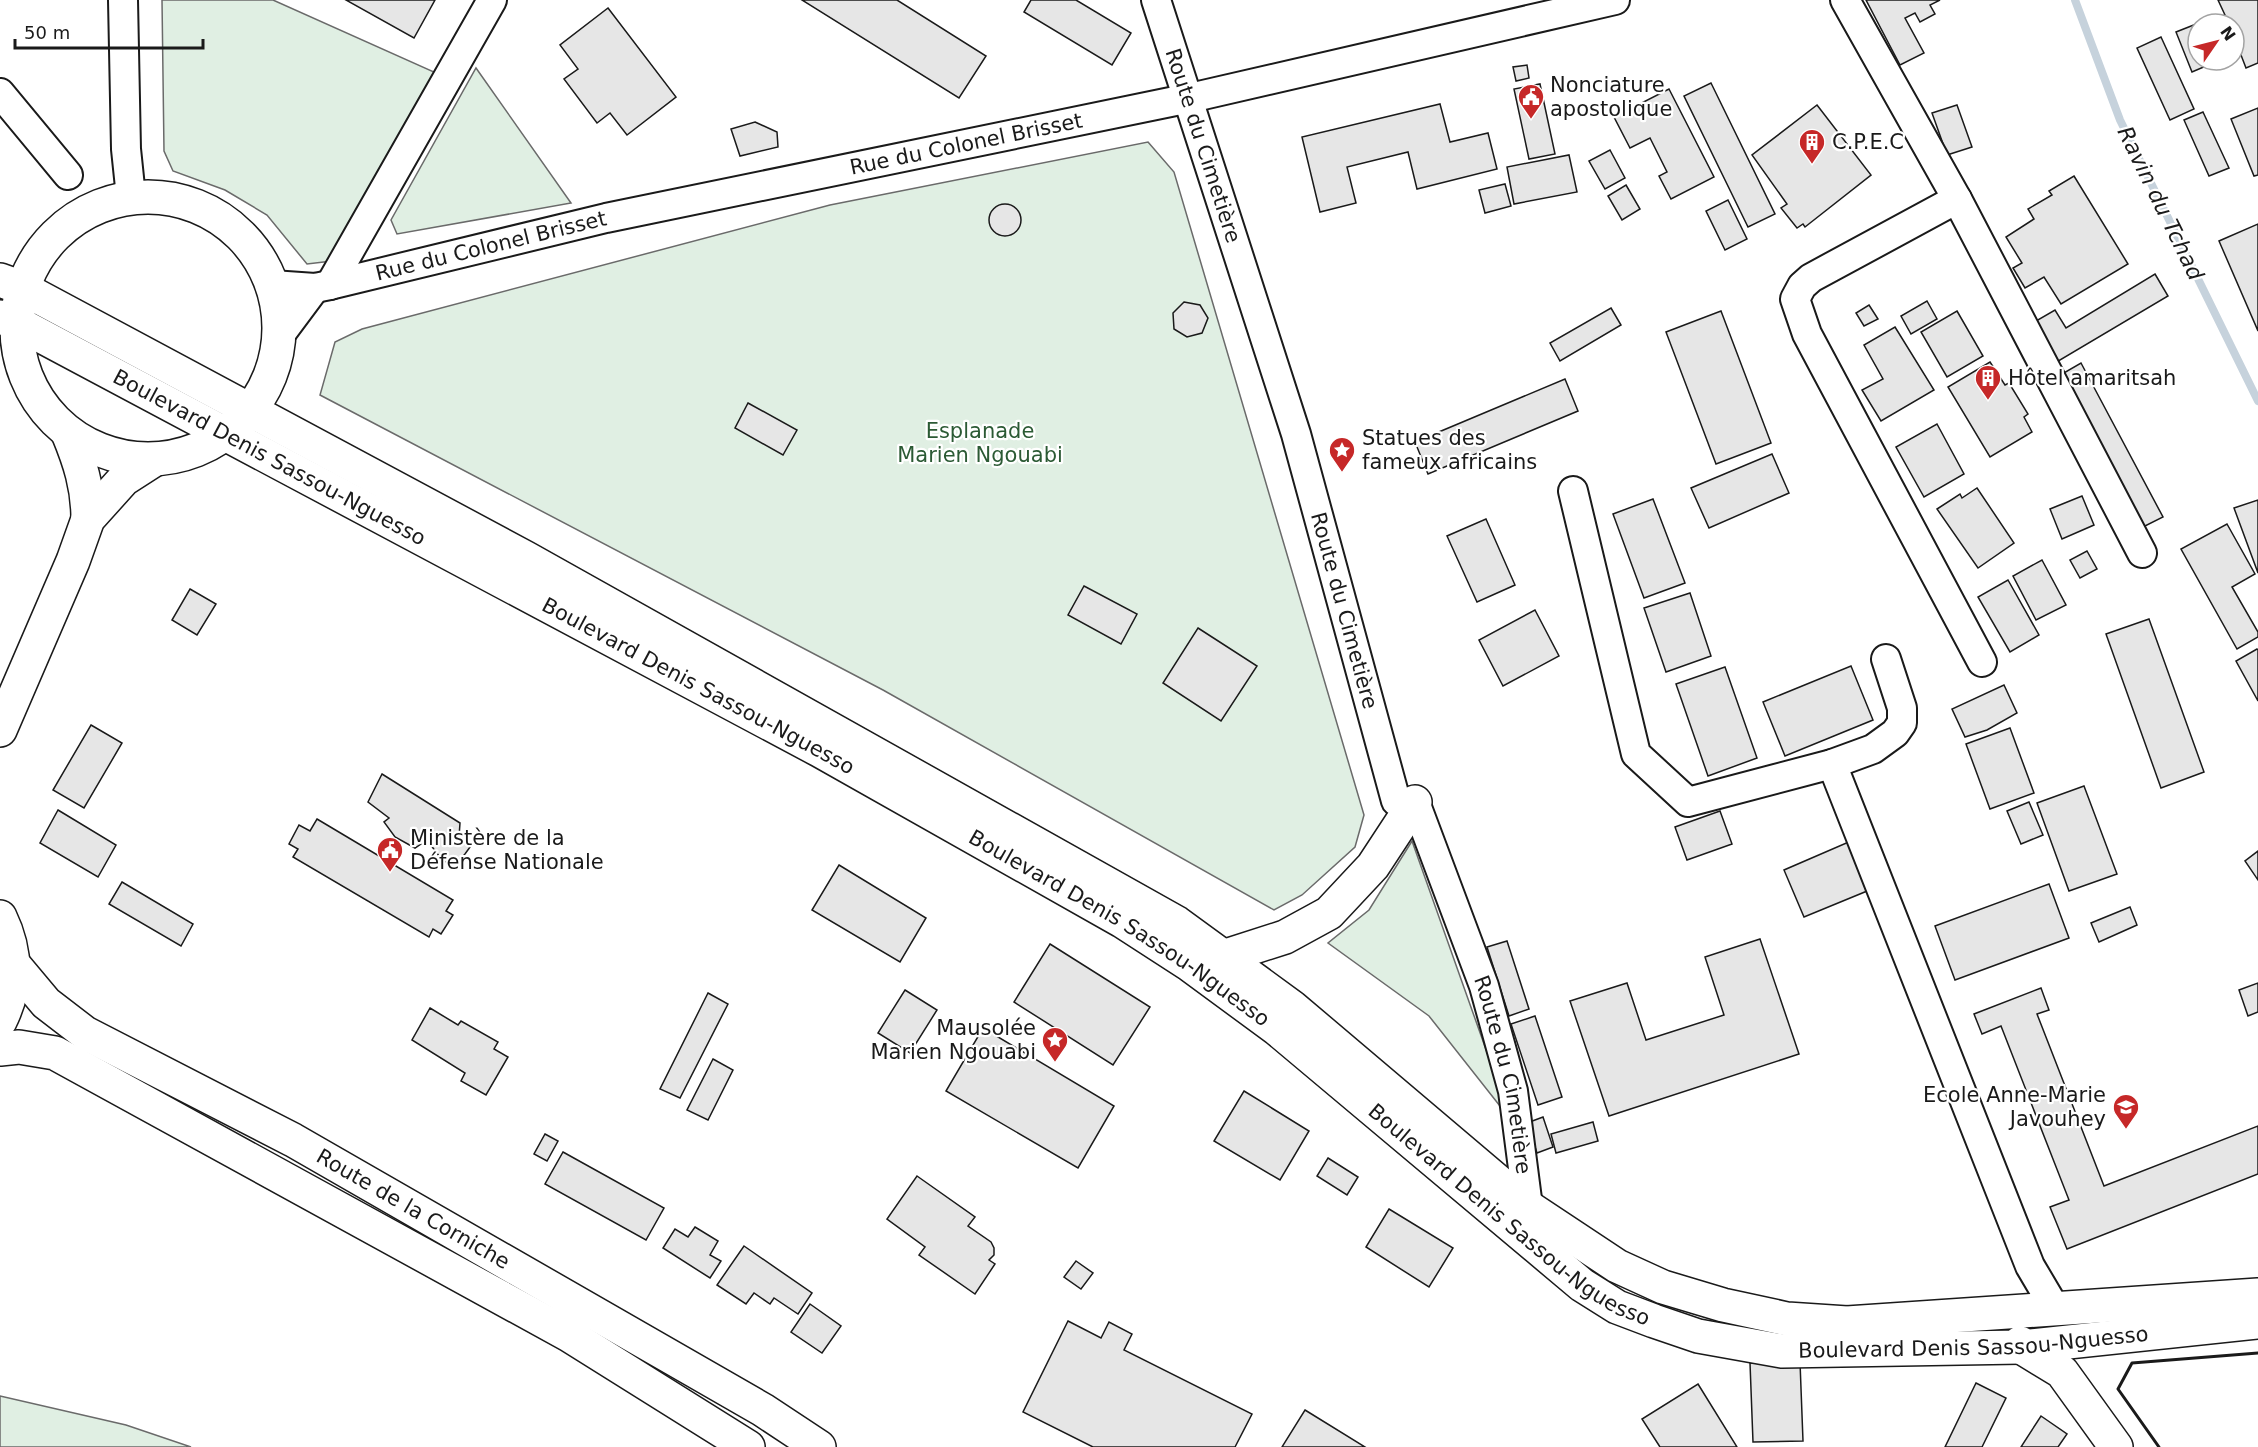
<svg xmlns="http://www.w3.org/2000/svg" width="2258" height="1447" font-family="'DejaVu Sans',sans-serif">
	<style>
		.green { fill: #e0efe3; stroke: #6a6a6a; stroke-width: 1.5 }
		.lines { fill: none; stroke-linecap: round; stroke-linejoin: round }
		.stream { stroke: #c6d2dc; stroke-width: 8 }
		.building { fill: #e6e6e6; stroke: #1a1a1a; stroke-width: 1.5 }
		.minor-casing { stroke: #1a1a1a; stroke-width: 32 }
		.major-casing { stroke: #1a1a1a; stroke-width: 36 }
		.minor { stroke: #fff; stroke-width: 28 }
		.major { stroke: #fff; stroke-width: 33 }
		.wall { stroke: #1a1a1a; stroke-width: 3 }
		.labels { text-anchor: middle; stroke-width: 4.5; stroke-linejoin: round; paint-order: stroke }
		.poi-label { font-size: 21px; fill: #1a1a1a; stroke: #fff; text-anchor: start }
		.street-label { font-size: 21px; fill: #1a1a1a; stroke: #fff }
		.park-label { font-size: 21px; fill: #2b5a34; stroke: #fff }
		.water-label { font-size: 22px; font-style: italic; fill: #1a1a1a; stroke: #fff }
	</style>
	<rect width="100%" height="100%" fill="#fff"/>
	<g class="green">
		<polygon points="162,0 273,0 434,72 332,261 307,264 267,215 225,190 173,171 164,151"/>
		<polygon points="476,68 571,203 397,234 391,220"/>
		<polygon points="1148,142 1174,172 1364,815 1355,847 1302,895 1274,910 883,690 320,395 335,342 362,329 830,205"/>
		<polygon points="1412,841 1511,1120 1429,1016 1328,943 1369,910"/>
		<polygon points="0,1396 126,1425 191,1447 0,1447"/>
	</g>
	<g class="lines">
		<polyline class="stream" points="2075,0 2120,120 2258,401"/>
	</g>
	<g class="building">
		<polygon points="346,0 435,0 414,38"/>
		<polygon points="802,0 897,0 986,56 959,98"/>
		<polygon points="1031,0 1076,0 1131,33 1112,65 1024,12"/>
		<polygon points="1866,0 1940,0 1930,5 1935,14 1920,22 1915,13 1905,18 1924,53 1900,65"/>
		<polygon points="2218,0 2258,0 2258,63 2246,68 2241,55 2235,58 2234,24 2221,24 2219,17 2225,15"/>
		<polygon points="608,8 676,97 627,135 610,113 597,123 564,79 578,69 560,45"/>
		<polygon points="2214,17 2217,24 2198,24 2198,60 2220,60 2192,72 2176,32"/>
		<polygon points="2161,37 2194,109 2170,120 2137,48"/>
		<polygon points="1527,65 1529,78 1516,81 1513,67"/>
		<polygon points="1711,83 1775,214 1748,227 1684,96"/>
		<polygon points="1540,84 1555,154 1529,159 1514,89"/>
		<polygon points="1669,89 1714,177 1671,199 1659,176 1667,172 1650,138 1630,148 1614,117"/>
		<polygon points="1440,104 1450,142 1488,133 1497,169 1417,189 1408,152 1347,167 1356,203 1320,212 1302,137"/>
		<polygon points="1817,105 1871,175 1805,227 1803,224 1797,228 1781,208 1787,204 1752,155"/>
		<polygon points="1957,105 1972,147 1947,155 1932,113"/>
		<polygon points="2258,108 2258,175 2254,176 2231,119"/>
		<polygon points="2203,112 2229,168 2209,176 2184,120"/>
		<polygon points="755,122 777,132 778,147 740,156 731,129"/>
		<polygon points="1610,150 1625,178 1605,189 1589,161"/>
		<polygon points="1569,155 1577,192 1514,204 1507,167"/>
		<polygon points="2074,176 2128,264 2061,304 2044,277 2025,288 2013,268 2022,263 2006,237 2034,219 2028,209 2052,195 2049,191"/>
		<polygon points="1505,184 1511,206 1485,213 1479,190"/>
		<polygon points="1626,185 1640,209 1622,220 1608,196"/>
		<polygon points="1728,200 1747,239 1725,250 1706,211"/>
		<circle cx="1005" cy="220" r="16"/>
		<polygon points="2258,224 2258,331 2219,241"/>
		<polygon points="2155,274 2168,296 2055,363 2031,324 2055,310 2066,328"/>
		<polygon points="1927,301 1937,319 1911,334 1901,316"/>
		<polygon points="1184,302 1200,305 1208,318 1202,333 1187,337 1174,329 1173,313"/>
		<polygon points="1869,305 1878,319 1864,326 1856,313"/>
		<polygon points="1611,308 1621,325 1560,361 1550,343"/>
		<polygon points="1721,311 1771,443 1716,464 1666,332"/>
		<polygon points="1957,311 1983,356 1947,377 1921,332"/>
		<polygon points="1895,327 1934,390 1881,421 1862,390 1883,379 1864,345"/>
		<polygon points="1990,362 2005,385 2009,383 2028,414 2024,417 2032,432 1990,457 1948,387"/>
		<polygon points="2081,363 2163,517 2143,527 2062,374"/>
		<polygon points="1565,379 1578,411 1428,474 1415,442"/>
		<polygon points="748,403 797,430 783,455 735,428"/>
		<polygon points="1937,424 1964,474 1924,497 1896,447"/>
		<polygon points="1772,454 1789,493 1709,528 1691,488"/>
		<polygon points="1977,488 2014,543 1978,568 1937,509 1960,494 1962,498"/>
		<polygon points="2082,496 2094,525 2062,539 2050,509"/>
		<polygon points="1653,499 1685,583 1644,598 1613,514"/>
		<polygon points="2258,500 2258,573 2234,508"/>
		<polygon points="1486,519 1515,585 1477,602 1447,536"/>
		<polygon points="2227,524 2255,574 2232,587 2258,632 2258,637 2237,649 2181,549"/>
		<polygon points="2087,551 2097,569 2080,578 2070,560"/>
		<polygon points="2042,560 2066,605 2036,620 2013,576"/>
		<polygon points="2008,580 2039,635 2010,652 1978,597"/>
		<polygon points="1084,586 1137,614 1121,644 1068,615"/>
		<polygon points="190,589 216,604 197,635 172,620"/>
		<polygon points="1690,593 1711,656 1666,672 1644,608"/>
		<polygon points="1535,610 1559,656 1503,686 1479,640"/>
		<polygon points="2149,619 2204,772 2161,788 2106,634"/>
		<polygon points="1198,628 1257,666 1221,721 1163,683"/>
		<polygon points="2257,649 2258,650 2258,701 2236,661"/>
		<polygon points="1851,666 1873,720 1785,756 1763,702"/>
		<polygon points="1725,667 1757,758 1708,776 1676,684"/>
		<polygon points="2004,685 2017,713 1987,730 1965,737 1952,709"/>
		<polygon points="91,725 122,743 84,808 53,790"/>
		<polygon points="2010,728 2034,793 1990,809 1966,744"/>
		<polygon points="382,774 460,823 459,837 470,847 465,854 452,865 442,860 427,840 415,848 395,837 384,822 389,818 368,802"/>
		<polygon points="2084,786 2117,874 2069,891 2037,803"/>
		<polygon points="2029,802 2043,835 2021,844 2007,811"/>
		<polygon points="58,810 116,845 98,877 40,843"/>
		<polygon points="1720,811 1732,844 1687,860 1675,827"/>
		<polygon points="317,819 453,900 446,911 453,915 441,934 433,929 429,937 293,857 298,849 289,844 299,825 310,831"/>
		<polygon points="1851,841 1872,889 1804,917 1784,870"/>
		<polygon points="2258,851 2258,880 2245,861"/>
		<polygon points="839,865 926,918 900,962 812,910"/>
		<polygon points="122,882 193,924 181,946 109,904"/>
		<polygon points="2049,884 2069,938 1955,980 1935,926"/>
		<polygon points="2130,907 2137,925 2099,942 2091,923"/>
		<polygon points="1760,939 1799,1054 1609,1116 1570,1001 1627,983 1646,1040 1724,1015 1705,957"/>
		<polygon points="1507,941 1529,1009 1509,1016 1487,947"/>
		<polygon points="1050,944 1150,1007 1113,1065 1014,1002"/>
		<polygon points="2258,983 2258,1012 2248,1016 2239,990"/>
		<polygon points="2041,988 2049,1010 2037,1014 2104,1186 2258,1126 2258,1174 2067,1249 2050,1207 2069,1200 2001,1026 1982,1034 1974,1014"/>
		<polygon points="905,990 937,1010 910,1053 878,1033"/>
		<polygon points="708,993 728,1004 680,1098 660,1089"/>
		<polygon points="430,1008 458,1025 461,1021 498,1042 494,1049 508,1057 486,1095 461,1081 465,1073 412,1040"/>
		<polygon points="1535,1016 1562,1097 1538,1105 1511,1024"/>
		<polygon points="983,1028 1114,1106 1078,1168 946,1091"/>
		<polygon points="713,1059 733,1070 708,1120 687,1110"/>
		<polygon points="1244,1091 1309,1131 1280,1180 1214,1141"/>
		<polygon points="1543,1117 1553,1147 1537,1153 1527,1123"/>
		<polygon points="1593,1122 1598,1141 1556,1153 1551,1134"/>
		<polygon points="545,1134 558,1141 547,1161 534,1154"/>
		<polygon points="563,1152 664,1208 646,1240 545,1184"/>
		<polygon points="1328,1158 1358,1177 1347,1195 1317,1176"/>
		<polygon points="917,1176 975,1217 968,1226 991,1242 994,1248 994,1255 989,1260 995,1264 975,1294 919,1255 925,1247 887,1219"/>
		<polygon points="1389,1209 1453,1248 1429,1287 1366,1247"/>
		<polygon points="695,1227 718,1241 710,1255 721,1261 710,1278 663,1248 675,1229 688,1237"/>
		<polygon points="744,1246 812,1293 798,1314 774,1298 770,1304 754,1293 746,1304 717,1285"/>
		<polygon points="1076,1261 1093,1273 1081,1289 1064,1277"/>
		<polygon points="810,1304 841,1326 822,1353 791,1332"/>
		<polygon points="1068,1321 1101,1338 1109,1322 1132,1334 1124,1350 1252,1414 1235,1447 1093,1447 1023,1412"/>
		<polygon points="1800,1362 1803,1441 1753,1442 1750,1363"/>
		<polygon points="1976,1383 2006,1398 1982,1447 1945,1447"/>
		<polygon points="1698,1384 1737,1447 1660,1447 1642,1419"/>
		<polygon points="1305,1410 1365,1447 1282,1447"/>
		<polygon points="2041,1416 2067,1434 2058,1447 2021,1447"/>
	</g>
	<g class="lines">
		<g class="minor-casing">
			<g id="minor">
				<polyline points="123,0 126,149 131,197"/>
				<path id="s1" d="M1156 0 1296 434 1396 801 1415 802 1484 986 1513 1091 1528 1207"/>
				<polyline points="1845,0 1957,199 2142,553"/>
				<polyline points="0,93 68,175"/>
				<polyline points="1957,199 1811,278 1802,286 1795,299 1807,334 1982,662"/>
				<path id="s2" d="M272 285 315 288 330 285 606 218 1190 98 1615 0"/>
				<polyline points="330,285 492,0"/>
				<polyline points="280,335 315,288"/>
				<polyline points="1573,491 1636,754 1688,802 1832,764 1873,749 1895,733 1902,723 1902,708 1886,659"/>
				<polyline points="1832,764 2030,1266 2056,1310"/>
			</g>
		</g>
		<g class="major-casing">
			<g id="major">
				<circle cx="148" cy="328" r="131"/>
				<polyline points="0,280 22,288 526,558 1177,923 1292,1007 1528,1207 1617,1266 1663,1287 1723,1305 1787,1319 1847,1323 2258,1295"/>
				<path id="s3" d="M0 317 17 323 819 750 1122 921 1190 965 1277 1029 1582 1285 1617 1307 1654 1321 1698 1336 1782 1351 2021 1347 2258 1322"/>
				<path d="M68 433C80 462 88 487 88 519"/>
				<polyline points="0,730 73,561 88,519 124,479 152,461"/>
				<path d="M0 917C17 952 17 987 0 1021"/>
				<polyline points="1226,956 1285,937 1329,913 1373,866 1415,802"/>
				<path id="s4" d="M15 966 46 1003 85 1033 293 1140 763 1410 819 1447"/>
				<polyline points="0,1049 19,1047 55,1053 569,1335 748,1447"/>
				<polyline points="2020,1343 2021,1347 2062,1372 2116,1447"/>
			</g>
		</g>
		<use href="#minor" class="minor"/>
		<use href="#major" class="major"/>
		<polyline class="wall" points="2159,1447 2118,1389 2132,1363 2258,1353"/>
	</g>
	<defs>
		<g id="civic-pin" transform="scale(1.35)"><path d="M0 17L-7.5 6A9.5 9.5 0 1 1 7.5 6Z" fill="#c62828" stroke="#fff"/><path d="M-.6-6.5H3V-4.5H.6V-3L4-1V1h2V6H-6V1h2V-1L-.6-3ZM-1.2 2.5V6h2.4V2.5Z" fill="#fff"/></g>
		<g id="building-pin" transform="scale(1.35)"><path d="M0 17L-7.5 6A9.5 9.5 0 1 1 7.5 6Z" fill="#c62828" stroke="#fff"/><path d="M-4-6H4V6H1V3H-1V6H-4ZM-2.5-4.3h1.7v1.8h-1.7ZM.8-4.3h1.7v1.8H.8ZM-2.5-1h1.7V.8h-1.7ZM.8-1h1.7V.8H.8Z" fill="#fff"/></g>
		<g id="sight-pin" transform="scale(1.35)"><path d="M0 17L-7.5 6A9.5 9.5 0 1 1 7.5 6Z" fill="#c62828" stroke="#fff"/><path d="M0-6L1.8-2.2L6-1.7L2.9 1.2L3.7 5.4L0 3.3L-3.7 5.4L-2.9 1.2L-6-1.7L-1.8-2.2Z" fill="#fff"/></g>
		<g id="school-pin" transform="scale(1.35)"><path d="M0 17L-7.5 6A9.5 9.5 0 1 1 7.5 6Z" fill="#c62828" stroke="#fff"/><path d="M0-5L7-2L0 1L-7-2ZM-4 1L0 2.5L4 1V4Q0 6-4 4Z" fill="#fff"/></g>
	</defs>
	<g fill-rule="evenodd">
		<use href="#civic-pin" x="1531" y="97"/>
		<use href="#building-pin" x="1812" y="142"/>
		<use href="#building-pin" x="1988" y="378"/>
		<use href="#sight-pin" x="1342" y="450"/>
		<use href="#civic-pin" x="390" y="850"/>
		<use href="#sight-pin" x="1055" y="1040"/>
		<use href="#school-pin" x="2126" y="1107"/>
	</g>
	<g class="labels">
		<g class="poi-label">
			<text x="1550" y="92">Nonciature<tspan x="1550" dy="24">apostolique</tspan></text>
			<text x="1832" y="149">C.P.E.C</text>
			<text x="2008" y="385">Hôtel amaritsah</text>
			<text x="1362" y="445">Statues des<tspan x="1362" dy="24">fameux africains</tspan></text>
			<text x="410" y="845">Ministère de la<tspan x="410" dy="24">Défense Nationale</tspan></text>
			<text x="1036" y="1035" text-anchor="end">Mausolée<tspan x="1036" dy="24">Marien Ngouabi</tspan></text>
			<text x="2106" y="1102" text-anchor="end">Ecole Anne-Marie<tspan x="2106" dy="24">Javouhey</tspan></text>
		</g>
		<g class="street-label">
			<text dy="7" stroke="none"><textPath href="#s2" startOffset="710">Rue du Colonel Brisset</textPath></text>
			<text dy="7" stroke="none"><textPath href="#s1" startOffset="153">Route du Cimetière</textPath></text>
			<text dy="7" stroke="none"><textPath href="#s2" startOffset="224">Rue du Colonel Brisset</textPath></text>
			<text dy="7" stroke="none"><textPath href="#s3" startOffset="304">Boulevard Denis Sassou-Nguesso</textPath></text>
			<text dy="7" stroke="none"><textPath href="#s1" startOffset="639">Route du Cimetière</textPath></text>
			<text dy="7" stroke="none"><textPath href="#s3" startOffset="790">Boulevard Denis Sassou-Nguesso</textPath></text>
			<text dy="7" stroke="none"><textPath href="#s3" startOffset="1276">Boulevard Denis Sassou-Nguesso</textPath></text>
			<text dy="7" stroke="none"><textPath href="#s1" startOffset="1143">Route du Cimetière</textPath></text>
			<text dy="7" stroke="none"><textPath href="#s4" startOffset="470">Route de la Corniche</textPath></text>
			<text dy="7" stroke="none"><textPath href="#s3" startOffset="1762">Boulevard Denis Sassou-Nguesso</textPath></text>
			<text dy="7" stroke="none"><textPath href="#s3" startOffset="2266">Boulevard Denis Sassou-Nguesso</textPath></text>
		</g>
		<g class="park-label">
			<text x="980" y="438">Esplanade<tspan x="980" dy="24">Marien Ngouabi</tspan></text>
		</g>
		<g class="water-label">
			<text transform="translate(2161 203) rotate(64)" y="8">Ravin du Tchad</text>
		</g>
	</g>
	<g transform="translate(2216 42) rotate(55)"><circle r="28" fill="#ffffff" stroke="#a3a3a3" stroke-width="1.5"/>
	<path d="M0-4.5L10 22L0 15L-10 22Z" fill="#c62828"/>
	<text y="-9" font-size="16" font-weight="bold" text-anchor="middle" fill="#1a1a1a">N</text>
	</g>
	<path d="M15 39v9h188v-9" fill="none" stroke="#1a1a1a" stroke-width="3"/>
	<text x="24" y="39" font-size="18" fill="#1a1a1a" stroke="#ffffff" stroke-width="4.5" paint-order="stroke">50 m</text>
</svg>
